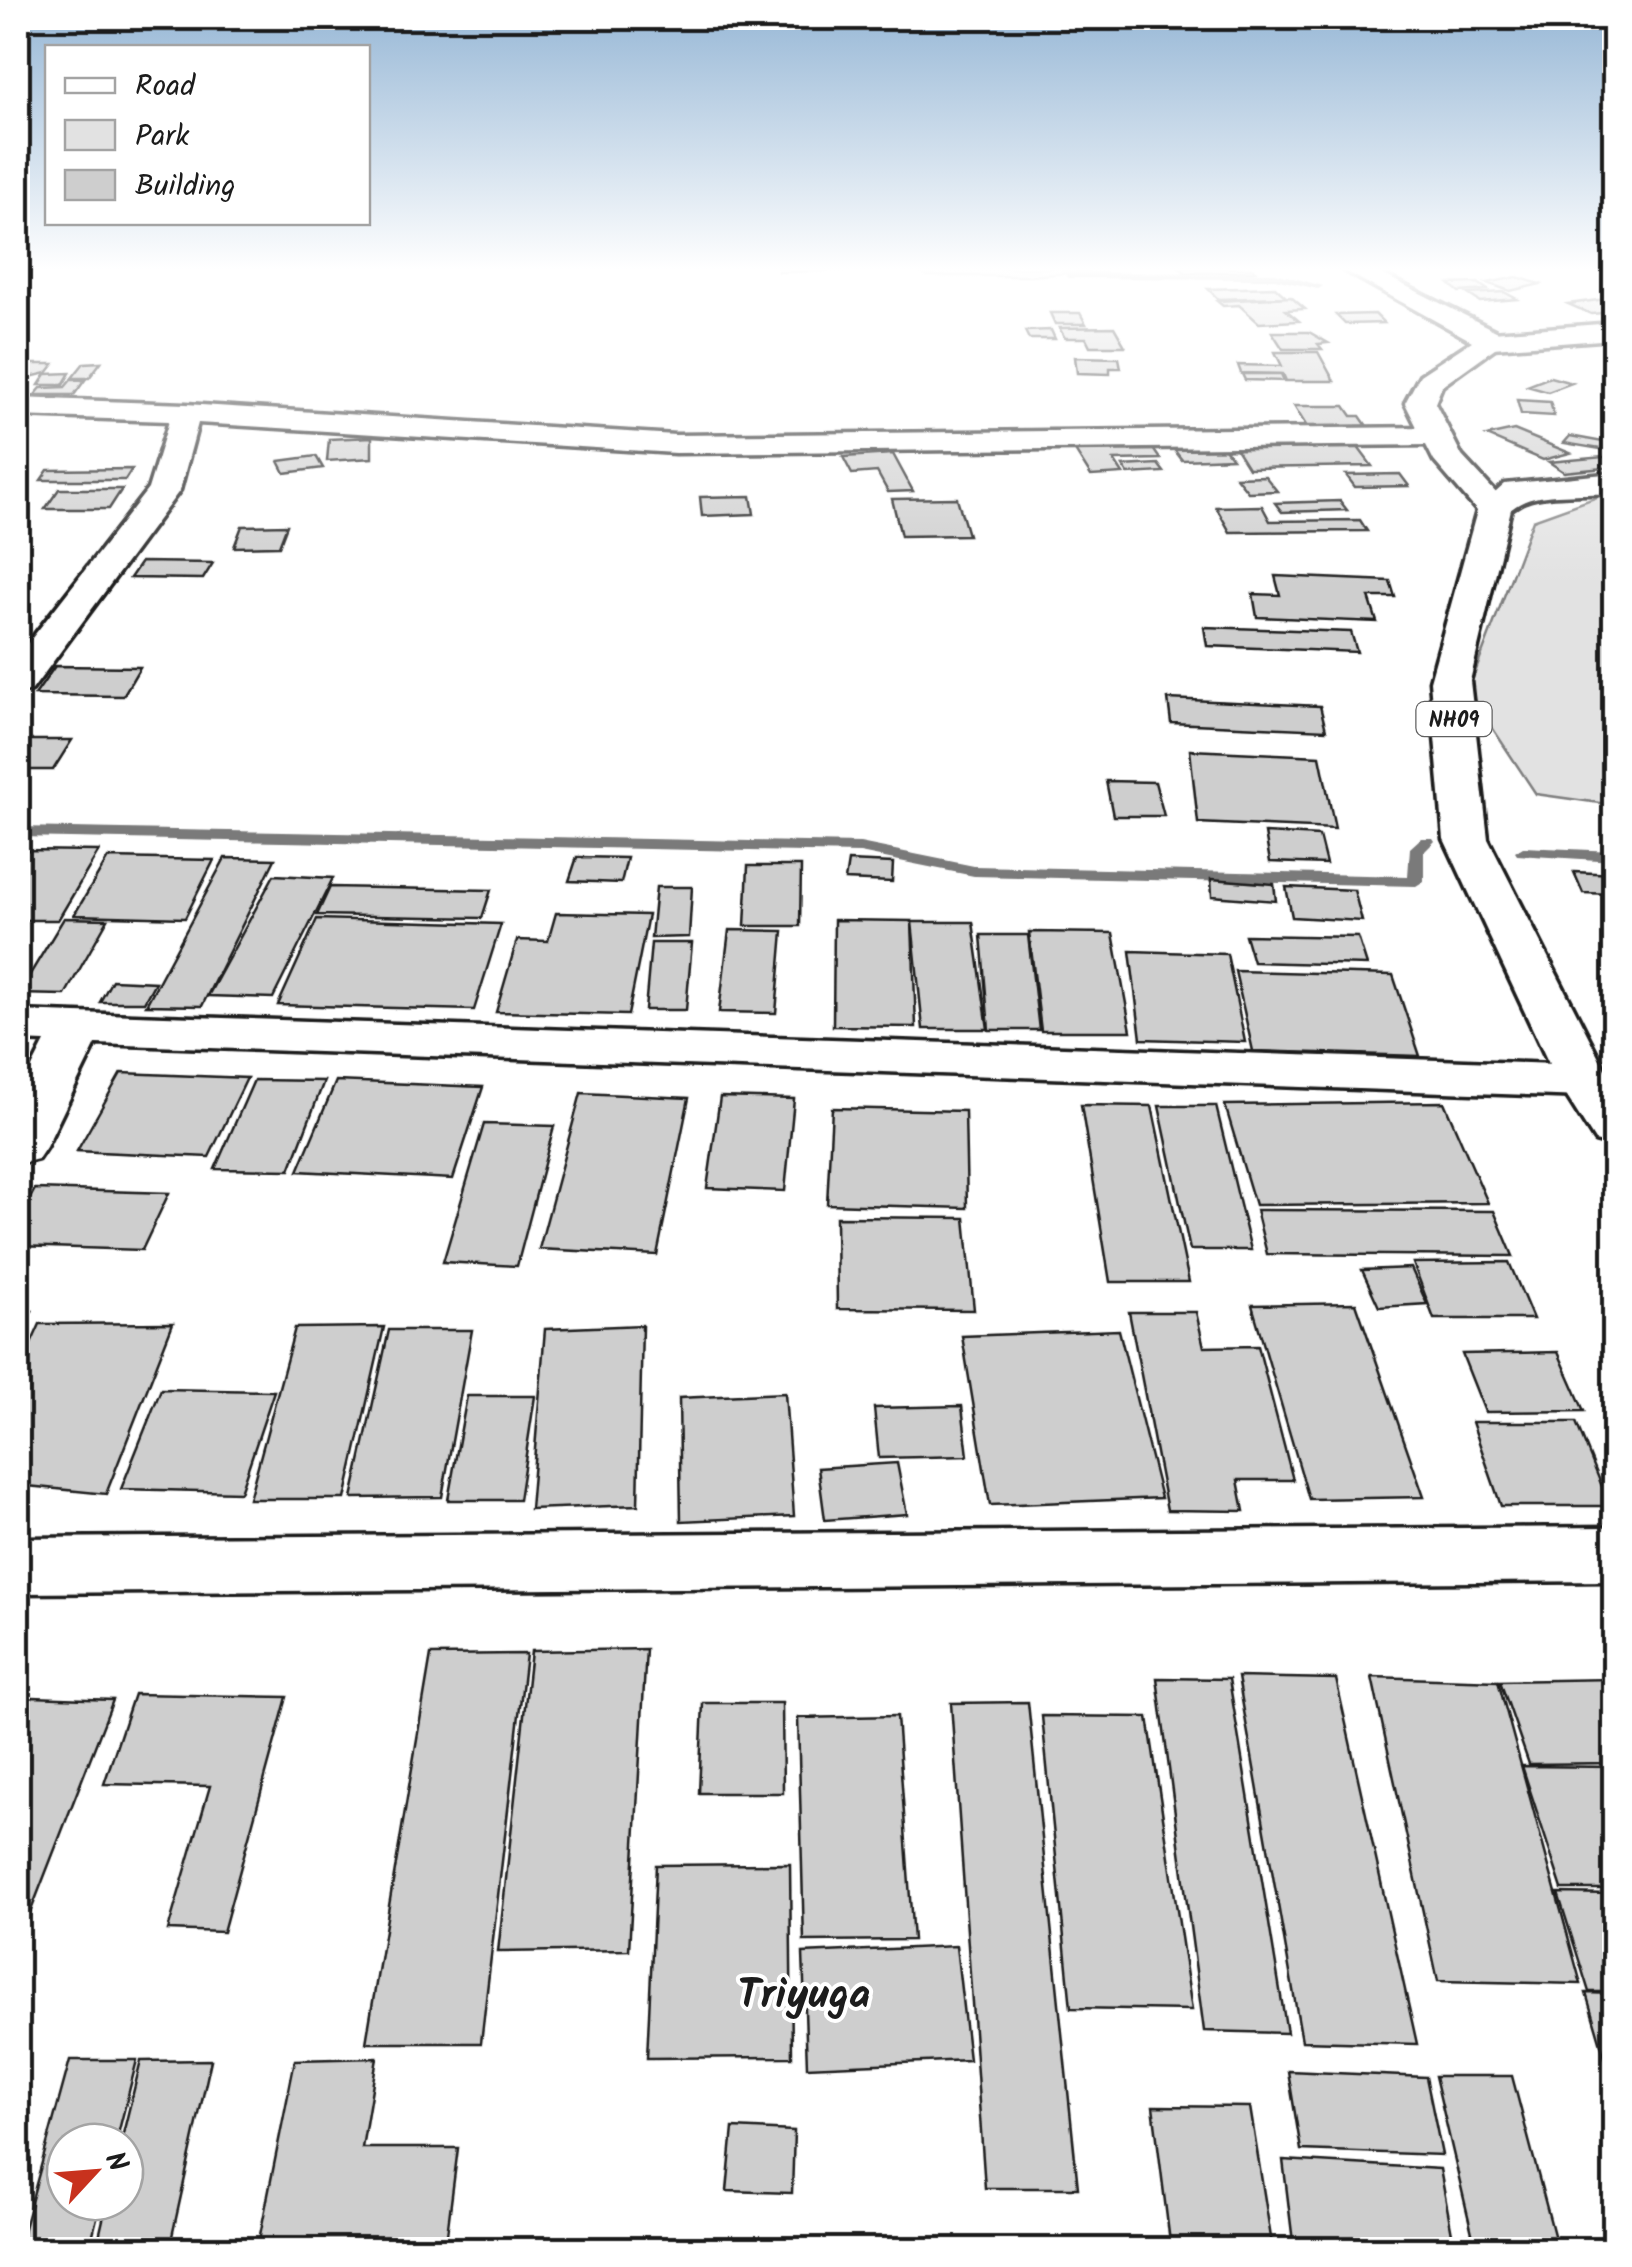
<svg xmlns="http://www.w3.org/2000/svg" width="1632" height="2267" font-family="Kalam,sans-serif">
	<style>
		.green { fill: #e2e2e2; stroke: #7f7f7f; stroke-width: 2.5 }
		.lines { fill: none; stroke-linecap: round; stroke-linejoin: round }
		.stream { fill: #7a7a7a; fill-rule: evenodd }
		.building { fill: #cecece; stroke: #1c1c1c; stroke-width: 2.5 }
		.street-casing { stroke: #1c1c1c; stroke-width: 7 }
		.secondary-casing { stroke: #1c1c1c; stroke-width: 7 }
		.primary-casing { stroke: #1c1c1c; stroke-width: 7 }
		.street { fill: #fff; fill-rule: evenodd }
		.secondary { fill: #fff; fill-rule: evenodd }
		.primary { fill: #fff; fill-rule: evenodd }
		.labels { text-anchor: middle; stroke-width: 8; stroke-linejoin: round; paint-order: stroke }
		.shield { fill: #fff; stroke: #606060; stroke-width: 2.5 }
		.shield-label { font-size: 22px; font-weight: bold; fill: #1c1c1c }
		.near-district-label { font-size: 42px; font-weight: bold; fill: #1c1c1c; stroke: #fff }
	</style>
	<rect width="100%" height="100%" fill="#fff"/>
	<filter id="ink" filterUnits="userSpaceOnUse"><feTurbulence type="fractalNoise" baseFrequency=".01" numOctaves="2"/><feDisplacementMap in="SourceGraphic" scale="20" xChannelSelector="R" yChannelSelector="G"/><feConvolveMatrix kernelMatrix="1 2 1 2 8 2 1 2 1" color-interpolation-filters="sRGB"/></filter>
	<g filter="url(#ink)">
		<g class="green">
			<polygon points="913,268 1089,268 1089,271 1030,276 927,276"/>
			<polygon points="1614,491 1614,805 1536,794 1468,691 1533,520"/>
		</g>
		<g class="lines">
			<g class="stream">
				<polygon points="1059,268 1068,268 1071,272 1275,273 1323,286 1318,289 1275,279 1068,278"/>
				<polygon points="18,827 860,843 974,866 1408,876 1410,848 1421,838 1433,838 1435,841 1424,852 1424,881 1416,886 974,876 860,853 18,837"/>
				<polygon points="1523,847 1614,851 1614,861 1517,855 1515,852"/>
			</g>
		</g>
		<g class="building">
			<polygon points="778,268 857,268 857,270 779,272"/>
			<polygon points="1180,268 1252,268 1255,271 1186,273"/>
			<polygon points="1517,277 1540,284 1510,291 1487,283"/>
			<polygon points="1478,283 1488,290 1459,292 1449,284"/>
			<polygon points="1275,287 1286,297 1218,299 1208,289"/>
			<polygon points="1504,292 1517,299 1480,302 1468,294"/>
			<polygon points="1291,297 1305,309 1286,310 1299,321 1259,323 1239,305 1223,306 1217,301"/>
			<polygon points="1614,298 1614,312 1591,314 1568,304"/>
			<polygon points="1050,313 1080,313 1086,324 1055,324"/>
			<polygon points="1375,314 1384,323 1345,324 1336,315"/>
			<polygon points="1114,327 1125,346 1090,346 1086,338 1065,338 1059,328"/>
			<polygon points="1051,330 1055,339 1029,339 1025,331"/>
			<polygon points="1272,332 1309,332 1328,343 1318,344 1322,349 1283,349"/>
			<polygon points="1275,352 1318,352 1334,381 1286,381 1283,374 1241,373 1238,365 1282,366"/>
			<polygon points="1075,357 1119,358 1121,368 1110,368 1110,374 1077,373"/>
			<polygon points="101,362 89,378 72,378 84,363"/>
			<polygon points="18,364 54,364 47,373 18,380"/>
			<polygon points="70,373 63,385 39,385 46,374"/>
			<polygon points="1242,374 1281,374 1284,381 1245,380"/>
			<polygon points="1550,377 1572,383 1548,392 1527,386"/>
			<polygon points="71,380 85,380 74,395 35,395 41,388 65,387"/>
			<polygon points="1517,400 1550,402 1554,416 1521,414"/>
			<polygon points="1294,406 1345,406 1352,416 1360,416 1367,426 1358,426 1363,435 1312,435"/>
			<polygon points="1514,430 1570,453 1543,460 1487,436"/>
			<polygon points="1570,436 1614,444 1614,448 1612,451 1564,443"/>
			<polygon points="372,437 372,458 327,461 329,439"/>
			<polygon points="1354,442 1372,466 1248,468 1233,444"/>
			<polygon points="1222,445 1232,458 1182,460 1172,447"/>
			<polygon points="1151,446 1160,459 1114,460 1123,474 1091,476 1074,449"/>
			<polygon points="893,454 913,491 888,492 877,472 852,474 843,457"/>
			<polygon points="316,456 323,468 285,473 279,461"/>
			<polygon points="1614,456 1614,467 1564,472 1549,462"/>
			<polygon points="1158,464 1164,472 1128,474 1123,466"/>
			<polygon points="132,469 125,480 41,480 48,470"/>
			<polygon points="1400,474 1409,486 1355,487 1346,475"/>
			<polygon points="1265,476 1277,491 1248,492 1236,477"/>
			<polygon points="59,489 122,489 109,509 45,509"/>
			<polygon points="751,496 754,514 702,516 700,497"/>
			<polygon points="957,498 968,535 901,536 892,499"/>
			<polygon points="1340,501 1347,510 1282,512 1275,503"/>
			<polygon points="1262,506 1270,521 1360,520 1367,531 1230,532 1216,507"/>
			<polygon points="287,525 279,546 234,547 242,526"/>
			<polygon points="141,562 213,563 203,579 130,578"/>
			<polygon points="1275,576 1390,581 1395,597 1369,597 1377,622 1257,617 1253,594 1280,595"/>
			<polygon points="1204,627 1351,632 1357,652 1207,646"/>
			<polygon points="55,666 140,667 123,696 35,695"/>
			<polygon points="1168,699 1320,706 1326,730 1171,723"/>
			<polygon points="18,740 72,740 53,770 18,770"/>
			<polygon points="1190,750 1320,756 1335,829 1198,823"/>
			<polygon points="1106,781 1155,782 1164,816 1113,816"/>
			<polygon points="1265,833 1319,836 1326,864 1270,862"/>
			<polygon points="18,850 99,851 58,920 18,920"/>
			<polygon points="577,857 627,858 621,883 569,881"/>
			<polygon points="108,858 214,860 185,918 74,915"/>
			<polygon points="225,858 275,859 202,1006 146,1005"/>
			<polygon points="848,861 893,863 892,882 845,880"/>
			<polygon points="748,866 801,866 800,926 745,926"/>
			<polygon points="1574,872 1614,874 1614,894 1583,893"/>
			<polygon points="274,875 333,878 273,998 208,996"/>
			<polygon points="1211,879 1274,884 1276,901 1212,896"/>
			<polygon points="330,887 491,890 482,918 317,915"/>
			<polygon points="656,887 692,887 689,937 651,938"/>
			<polygon points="1286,887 1354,890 1362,921 1292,917"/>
			<polygon points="556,913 648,915 628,1015 496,1012 517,940 548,941"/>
			<polygon points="64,918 108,919 65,995 18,994"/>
			<polygon points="317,919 501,924 474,1010 278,1005"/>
			<polygon points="834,920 912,921 916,1027 833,1026"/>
			<polygon points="912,922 973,922 988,1029 923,1029"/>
			<polygon points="729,930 783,931 776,1013 719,1012"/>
			<polygon points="1029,932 1113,933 1131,1031 1041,1031"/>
			<polygon points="981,935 1028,935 1039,1030 989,1030"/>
			<polygon points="1245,935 1358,937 1367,965 1253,962"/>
			<polygon points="651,943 692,943 686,1010 645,1010"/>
			<polygon points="1130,951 1227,954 1245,1042 1141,1039"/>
			<polygon points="1235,971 1393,975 1420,1056 1253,1051"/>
			<polygon points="112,980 155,982 144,1002 100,1002"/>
			<polygon points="121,1073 247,1078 209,1157 77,1151"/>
			<polygon points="254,1080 324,1081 290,1170 215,1169"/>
			<polygon points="336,1081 483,1087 453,1179 298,1171"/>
			<polygon points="581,1093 689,1098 657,1255 539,1249"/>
			<polygon points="720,1097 794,1099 785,1191 707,1188"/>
			<polygon points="1444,1102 1488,1203 1255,1205 1225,1105"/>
			<polygon points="1081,1105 1152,1106 1189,1282 1110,1282"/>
			<polygon points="1159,1106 1216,1106 1251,1250 1190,1250"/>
			<polygon points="832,1108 965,1111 967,1208 827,1204"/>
			<polygon points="484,1124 554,1126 517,1266 443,1262"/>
			<polygon points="35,1189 169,1193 142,1250 18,1246 18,1221"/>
			<polygon points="1256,1210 1494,1211 1513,1256 1267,1254"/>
			<polygon points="836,1217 965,1218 974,1310 837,1309"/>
			<polygon points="1509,1262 1533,1319 1434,1319 1413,1263"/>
			<polygon points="1411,1268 1427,1304 1379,1307 1362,1270"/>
			<polygon points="1356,1303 1424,1497 1309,1499 1252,1305"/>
			<polygon points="18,1311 32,1311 18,1344"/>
			<polygon points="1129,1312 1196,1312 1204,1347 1258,1346 1293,1480 1238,1480 1244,1511 1167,1510"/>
			<polygon points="173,1323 106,1494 18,1485 18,1373 40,1324"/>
			<polygon points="642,1325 638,1505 530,1509 545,1329"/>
			<polygon points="384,1327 345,1499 249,1499 295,1328"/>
			<polygon points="389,1330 472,1330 442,1497 352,1498"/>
			<polygon points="1119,1330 1161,1498 990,1505 962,1336"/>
			<polygon points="1558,1352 1584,1411 1485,1412 1462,1354"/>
			<polygon points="161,1389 274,1391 240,1492 121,1489"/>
			<polygon points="785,1393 794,1516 681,1521 679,1398"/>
			<polygon points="467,1396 535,1396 519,1500 448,1500"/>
			<polygon points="962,1406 968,1456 879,1458 874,1408"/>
			<polygon points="1472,1422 1576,1422 1610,1506 1501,1506"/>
			<polygon points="897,1463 907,1514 825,1520 818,1468"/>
			<polygon points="646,1649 629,1950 498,1952 531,1651"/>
			<polygon points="526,1654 481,2043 366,2043 431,1655"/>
			<polygon points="1238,1677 1336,1679 1417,2044 1302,2041"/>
			<polygon points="1372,1677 1498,1681 1581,1984 1438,1981"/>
			<polygon points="1157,1678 1229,1679 1287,2033 1204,2031"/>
			<polygon points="1614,1679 1614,1763 1529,1764 1500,1681"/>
			<polygon points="134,1694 287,1697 223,1932 168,1930 210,1786 104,1784"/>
			<polygon points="32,1697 113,1700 18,1944 18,1729"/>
			<polygon points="1028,1702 1078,2188 985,2188 951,1703"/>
			<polygon points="703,1703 782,1703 783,1793 699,1793"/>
			<polygon points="897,1716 913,1940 804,1941 798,1718"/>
			<polygon points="1042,1716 1148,1717 1192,2010 1071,2008"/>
			<polygon points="1522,1766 1614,1767 1614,1889 1562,1889"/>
			<polygon points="790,1864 792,2057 647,2058 656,1865"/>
			<polygon points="1558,1893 1614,1894 1614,1992 1589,1992"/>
			<polygon points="956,1946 969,2060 807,2067 803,1953"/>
			<polygon points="1586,1993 1614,1994 1614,2089"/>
			<polygon points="377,2058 362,2148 458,2148 445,2250 257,2250 295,2060"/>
			<polygon points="70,2060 137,2060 116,2142 65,2142 65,2202 101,2202 89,2250 18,2250"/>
			<polygon points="211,2060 169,2250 96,2250 107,2202 125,2202 125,2142 121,2142 141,2061"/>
			<polygon points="1288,2071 1426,2077 1442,2155 1301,2150"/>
			<polygon points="1435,2076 1512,2076 1558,2250 1476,2250"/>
			<polygon points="1153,2106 1250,2107 1273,2250 1171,2250"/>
			<polygon points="733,2128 794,2131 792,2193 727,2191"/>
			<polygon points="1283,2160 1440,2169 1455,2250 1294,2250"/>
		</g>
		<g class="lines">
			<g class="street-casing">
				<g id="street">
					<polygon points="18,398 186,404 675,435 1433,427 1444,429 1448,436 1444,443 1433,445 675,453 198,423 180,490 32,690 18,694 18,656 148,489 169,421 18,416"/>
					<polygon points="18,1011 1584,1065 1603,1070 1611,1081 1603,1092 1584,1097 96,1044 46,1147 38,1159 18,1164 18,1095 45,1042 18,1041"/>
					<polygon points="1614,1527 1614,1581 18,1593 18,1538"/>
				</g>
			</g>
			<g class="secondary-casing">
				<g id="secondary">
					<polygon points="1614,323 1614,339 1492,348 1478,340 1492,332"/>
					<path d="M1614 473V493C1592 495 1545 492 1525 501 1507 508 1505 522 1482 516L1477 509 1505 484Z"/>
				</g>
			</g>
			<g class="primary-casing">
				<polygon id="primary" points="1340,268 1370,268 1502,334 1506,340 1442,386 1435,403 1462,456 1511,509 1470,681 1488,839 1614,1087 1614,1146 1595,1141 1557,1081 1444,839 1430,681 1477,511 1434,461 1405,403 1420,375 1472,341"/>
			</g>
			<use href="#street" class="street"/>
			<use href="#secondary" class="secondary"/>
			<use href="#primary" class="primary"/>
		</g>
	</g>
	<linearGradient id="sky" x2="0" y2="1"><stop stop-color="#95b6d5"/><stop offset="0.46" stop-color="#fff"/><stop offset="1" stop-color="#fff" stop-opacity="0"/></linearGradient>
	<rect width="1632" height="585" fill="url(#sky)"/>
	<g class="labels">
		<rect class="shield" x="1416.5" y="702" width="75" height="34" rx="8"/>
		<g class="shield-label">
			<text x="1454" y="727">NH09</text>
		</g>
		<g class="near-district-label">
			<text x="804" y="2008">Triyuga</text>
		</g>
	</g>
	<rect width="1632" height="2267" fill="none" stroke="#fff" stroke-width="60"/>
	<rect x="30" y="30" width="1572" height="2207" fill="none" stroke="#1c1c1c" stroke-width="4" filter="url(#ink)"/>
	<rect x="45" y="45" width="325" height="180" fill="#ffffff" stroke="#a4a4a4" stroke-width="2.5"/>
	<rect x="65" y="78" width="50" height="15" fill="#ffffff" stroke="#a4a4a4" stroke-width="2.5"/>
	<text x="135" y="95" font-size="30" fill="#1c1c1c">Road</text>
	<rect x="65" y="120" width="50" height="30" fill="#e2e2e2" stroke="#a4a4a4" stroke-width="2.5"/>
	<text x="135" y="145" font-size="30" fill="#1c1c1c">Park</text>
	<rect x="65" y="170" width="50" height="30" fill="#cecece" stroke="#a4a4a4" stroke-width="2.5"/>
	<text x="135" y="195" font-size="30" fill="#1c1c1c">Building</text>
	<g transform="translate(95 2172) rotate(64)"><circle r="48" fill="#ffffff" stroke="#a4a4a4" stroke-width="2.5"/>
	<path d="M0-8L18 38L0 25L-18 38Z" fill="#c8321e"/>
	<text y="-15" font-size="28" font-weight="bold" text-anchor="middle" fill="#1c1c1c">N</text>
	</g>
</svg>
